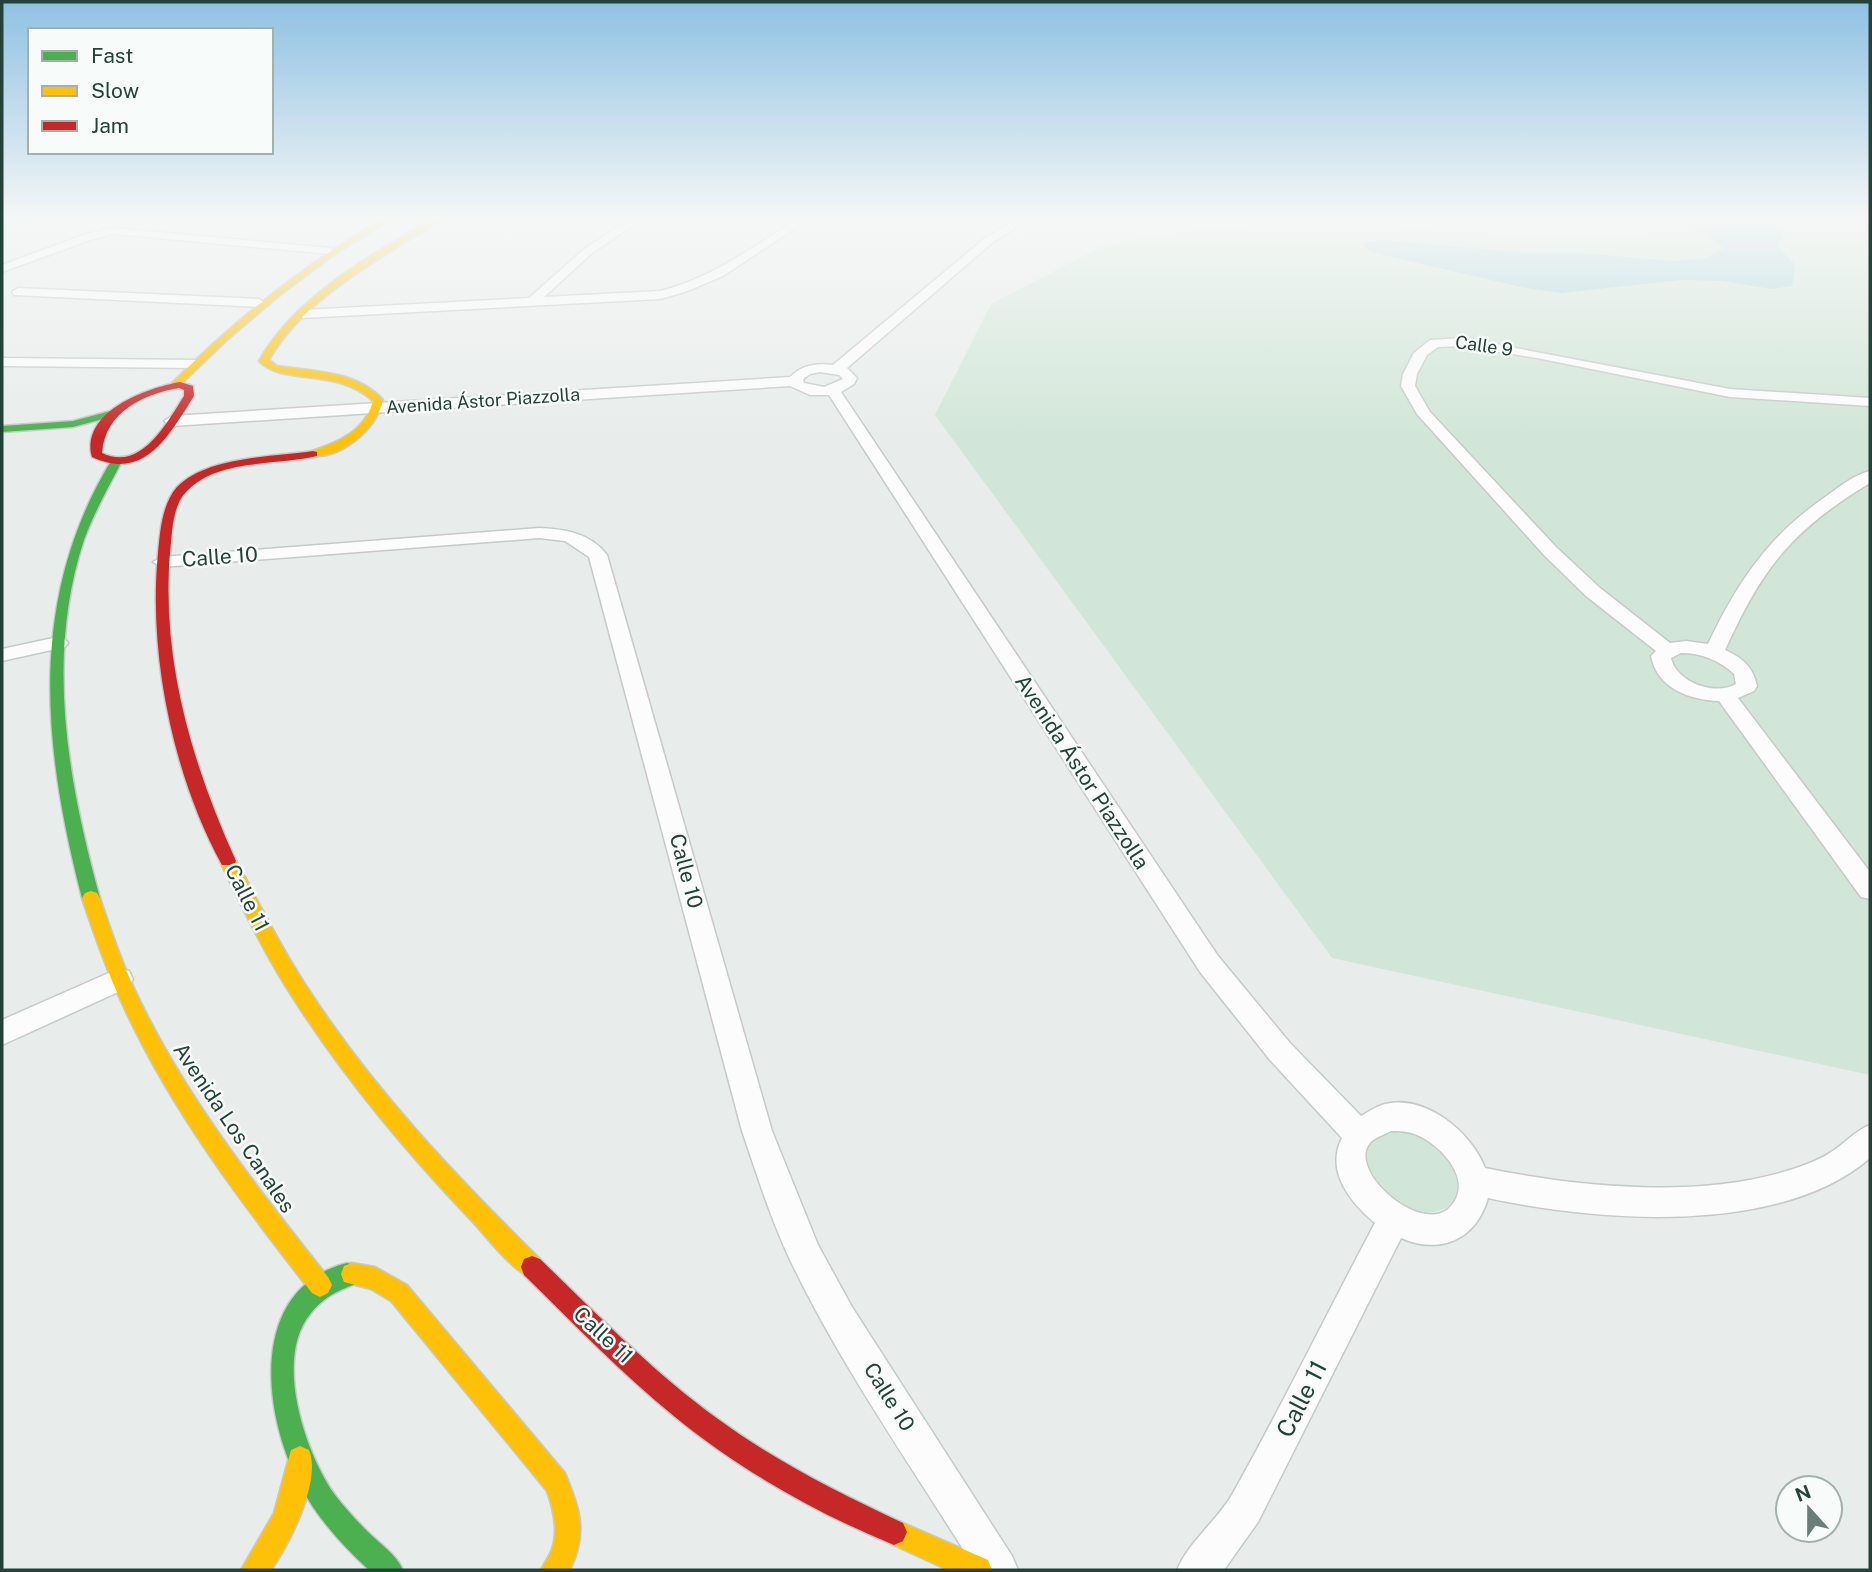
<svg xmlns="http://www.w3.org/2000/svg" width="1872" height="1572" font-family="'Public Sans',sans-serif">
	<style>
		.green { fill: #d1e6d8 }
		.water { fill: #a9d4db }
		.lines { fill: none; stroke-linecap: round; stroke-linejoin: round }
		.street-casing { stroke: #c5cac8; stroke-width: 3 }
		.fast-casing { stroke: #c3cbc8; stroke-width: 3 }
		.slow-casing { stroke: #c3cbc8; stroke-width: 3 }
		.jam-casing { stroke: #c3cbc8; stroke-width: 3 }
		.street { fill: #fcfcfc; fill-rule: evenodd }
		.fast { fill: #4caf50; fill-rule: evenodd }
		.slow { fill: #ffc107; fill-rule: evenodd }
		.jam { fill: #c62828; fill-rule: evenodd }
		.labels { text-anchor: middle; stroke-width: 5; stroke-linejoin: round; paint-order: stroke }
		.far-street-label { font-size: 18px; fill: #24423a; stroke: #f7fbf9 }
		.street-label { font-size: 21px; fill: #24423a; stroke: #f7fbf9 }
		.near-street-label { font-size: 24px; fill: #24423a; stroke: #f7fbf9 }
	</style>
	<rect width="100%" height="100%" fill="#e8edeb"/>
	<g class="green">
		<polygon points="1632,217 1870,217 1870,1075 1332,958 935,415 991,304 1103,246 1196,228 1375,226 1595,238 1646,237"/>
		<path d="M1397 1129C1407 1130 1418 1132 1427 1138 1451 1155 1479 1202 1434 1212 1387 1223 1329 1142 1397 1129Z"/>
	</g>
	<polygon class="water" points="1687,217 1762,217 1783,236 1777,246 1795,265 1792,286 1772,289 1723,281 1682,280 1561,293 1525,288 1379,254 1367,249 1362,243 1381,240 1526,253 1580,253 1674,261 1706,258 1724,248 1694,227"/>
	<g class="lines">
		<g class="street-casing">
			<g id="street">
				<path d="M633 217H645L591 254 544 297 660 291C712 278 755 246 800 217H812L723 276 685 292 660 299 303 318 297 314 303 310 529 298 583 250Z"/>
				<path d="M1020 217H1032L992 243 847 368 857 378 854 384 841 392 1218 956 1290 1043 1361 1116C1368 1112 1377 1106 1385 1104 1426 1094 1472 1133 1485 1168 1582 1188 1707 1200 1802 1166 1812 1162 1823 1158 1831 1152 1845 1144 1854 1131 1870 1125V1158C1780 1236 1598 1222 1488 1198 1476 1240 1440 1255 1401 1238L1258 1522 1224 1570H1177C1189 1541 1218 1520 1233 1493 1283 1404 1327 1313 1375 1223 1350 1202 1325 1171 1342 1138L1270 1060 1200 972 829 395H810L790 386 172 426 164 421 172 416 790 377C802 365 816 363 833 365L984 239ZM820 372 839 375 843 379 824 387 804 383 803 379 810 374ZM1391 1131C1399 1131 1409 1131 1417 1135 1441 1145 1474 1180 1451 1206 1423 1239 1342 1168 1372 1141 1377 1137 1385 1134 1391 1131Z"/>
				<polygon points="114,228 330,248 336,251 330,254 114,234 93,239 2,272 2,265 86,234"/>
				<polygon points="18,288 259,299 265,303 259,307 14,295 12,292"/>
				<path d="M1463 338 1730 389 1870 398V406L1730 397 1537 358 1463 346 1438 347 1427 355 1417 374 1415 386 1430 412 1556 547 1600 588 1670 643 1686 641 1708 644C1738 581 1769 535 1828 495 1840 486 1856 474 1870 471V483C1792 530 1762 568 1725 650 1743 658 1753 667 1757 686L1754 691 1738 698 1870 872V899L1861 897 1719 701C1689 700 1657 688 1651 656L1656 651 1586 596 1544 555 1417 414 1401 386 1403 374 1414 353 1430 340ZM1681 653C1701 653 1719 660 1734 674L1736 684C1715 696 1677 683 1671 658Z"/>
				<polygon points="2,358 195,360 202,364 195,368 2,366"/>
				<path d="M539 528C564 529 591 533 607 555L772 1131 818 1245 852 1307 1012 1556 1018 1570H976C916 1473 845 1372 795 1270 773 1226 758 1178 742 1131L589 557 565 541 539 538 162 567 153 562 162 557Z"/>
				<polygon points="58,637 65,639 68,643 65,647 2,661 2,649"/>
				<polygon points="120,968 129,971 133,979 129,987 2,1045 2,1020"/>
			</g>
		</g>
		<g class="fast-casing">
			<g id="fast">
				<polygon points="114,410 118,411 118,415 73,427 2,432 2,426 73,421"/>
				<path d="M111 461 121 463C108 488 94 513 84 540 45 658 68 782 100 898L97 903H85L82 898C43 748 27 600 111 461Z"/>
				<path d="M347 1263 360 1266 363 1274 360 1282C339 1291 327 1294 311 1313 273 1358 305 1453 335 1495 345 1508 356 1520 367 1531 379 1543 396 1554 403 1570H369C343 1546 318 1519 301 1487 263 1417 246 1289 347 1263Z"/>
			</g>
		</g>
		<g class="slow-casing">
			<g id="slow">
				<path d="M386 217H395L335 254 280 295 228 339 178 387H172V383C237 318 306 263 386 217Z"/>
				<path d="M436 217H445C431 228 414 236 399 246 351 276 297 310 269 360L277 366C313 371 357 371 383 400 377 429 340 460 309 456V452C337 443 365 432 373 401 337 367 283 386 259 361 296 295 373 254 436 217Z"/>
				<path d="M228 855 234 857C258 900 279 945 307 987 372 1088 455 1175 540 1259L543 1267 540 1275 532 1278C511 1270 487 1237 471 1220 406 1152 346 1080 295 1001 266 957 243 909 220 861L222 857Z"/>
				<path d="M91 891 97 893 100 898C112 934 124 969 141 1003 190 1103 259 1190 328 1277L332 1285 328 1293 320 1297 312 1293C241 1202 170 1109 122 1003 106 969 94 934 82 898L85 893Z"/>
				<path d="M352 1263 375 1267 407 1285 565 1473C580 1510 588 1532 570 1570H541C544 1563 550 1556 552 1549 559 1530 553 1508 547 1491L391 1301 371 1289 344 1282 341 1274 344 1266Z"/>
				<path d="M300 1446 309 1450C322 1481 289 1544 271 1570H241L274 1513 291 1450Z"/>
				<polygon points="894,1519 988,1560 992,1570 948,1570 885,1541 881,1532 885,1523"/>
			</g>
		</g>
		<g class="jam-casing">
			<g id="jam">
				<path d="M180 382 193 386 194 396C169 435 145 482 92 457 80 412 146 388 180 382ZM179 388 184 390V396C166 424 141 472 102 453 105 412 143 394 179 388Z"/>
				<path d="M313 451 317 452V456C276 466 217 458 186 492 172 506 172 535 170 553 161 660 192 764 236 861L234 865H222C173 776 148 654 158 553 160 532 162 504 177 487 207 456 273 457 313 451Z"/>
				<path d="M532 1256 540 1259C597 1314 653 1372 718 1419 775 1461 839 1493 903 1523L907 1532 903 1541 894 1545C816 1513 740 1470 675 1417 621 1373 573 1323 524 1275L521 1267 524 1259Z"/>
			</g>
		</g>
		<use href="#street" class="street"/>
		<use href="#fast" class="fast"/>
		<use href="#slow" class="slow"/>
		<use href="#jam" class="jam"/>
	</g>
	<linearGradient id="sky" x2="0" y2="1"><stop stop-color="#8fc1e3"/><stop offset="0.5" stop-color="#f5f7f6"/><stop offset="1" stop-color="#f5f7f6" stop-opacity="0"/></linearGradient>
	<rect width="1872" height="437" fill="url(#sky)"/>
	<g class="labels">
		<g class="far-street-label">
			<text transform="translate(1484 346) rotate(8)" y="6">Calle 9</text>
			<text transform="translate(483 401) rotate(-4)" y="6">Avenida Ástor Piazzolla</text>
		</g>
		<g class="street-label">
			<text transform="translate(220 557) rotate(-4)" y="7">Calle 10</text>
			<text transform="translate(1082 772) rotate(57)" y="7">Avenida Ástor Piazzolla</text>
			<text transform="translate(686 871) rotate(75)" y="7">Calle 10</text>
			<text transform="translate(247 898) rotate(63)" y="7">Calle 11</text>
			<text transform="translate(234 1128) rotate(56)" y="7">Avenida Los Canales</text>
			<text transform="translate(603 1335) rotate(43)" y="7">Calle 11</text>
			<text transform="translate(889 1397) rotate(58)" y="7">Calle 10</text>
		</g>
		<g class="near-street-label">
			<text transform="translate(1302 1399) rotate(-63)" y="8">Calle 11</text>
		</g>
	</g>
	<rect width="1872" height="1572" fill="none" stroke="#24423a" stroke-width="7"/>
	<rect x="28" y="28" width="245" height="126" fill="#f7fbf9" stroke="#a3b1ad" stroke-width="2"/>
	<rect x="42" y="51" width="35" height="10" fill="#4caf50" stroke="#a3b1ad" stroke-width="2"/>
	<text x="91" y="63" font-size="21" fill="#24423a">Fast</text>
	<rect x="42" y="86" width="35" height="10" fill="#ffc107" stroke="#a3b1ad" stroke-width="2"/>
	<text x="91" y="98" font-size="21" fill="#24423a">Slow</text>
	<rect x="42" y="121" width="35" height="10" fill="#c62828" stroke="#a3b1ad" stroke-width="2"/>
	<text x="91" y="133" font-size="21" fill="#24423a">Jam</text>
	<g transform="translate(1809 1509) rotate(339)"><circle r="33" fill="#f7fbf9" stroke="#a3b1ad" stroke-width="2"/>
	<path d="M0-5L12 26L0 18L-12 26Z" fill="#697e78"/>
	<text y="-10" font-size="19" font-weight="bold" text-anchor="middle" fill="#24423a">N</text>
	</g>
</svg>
